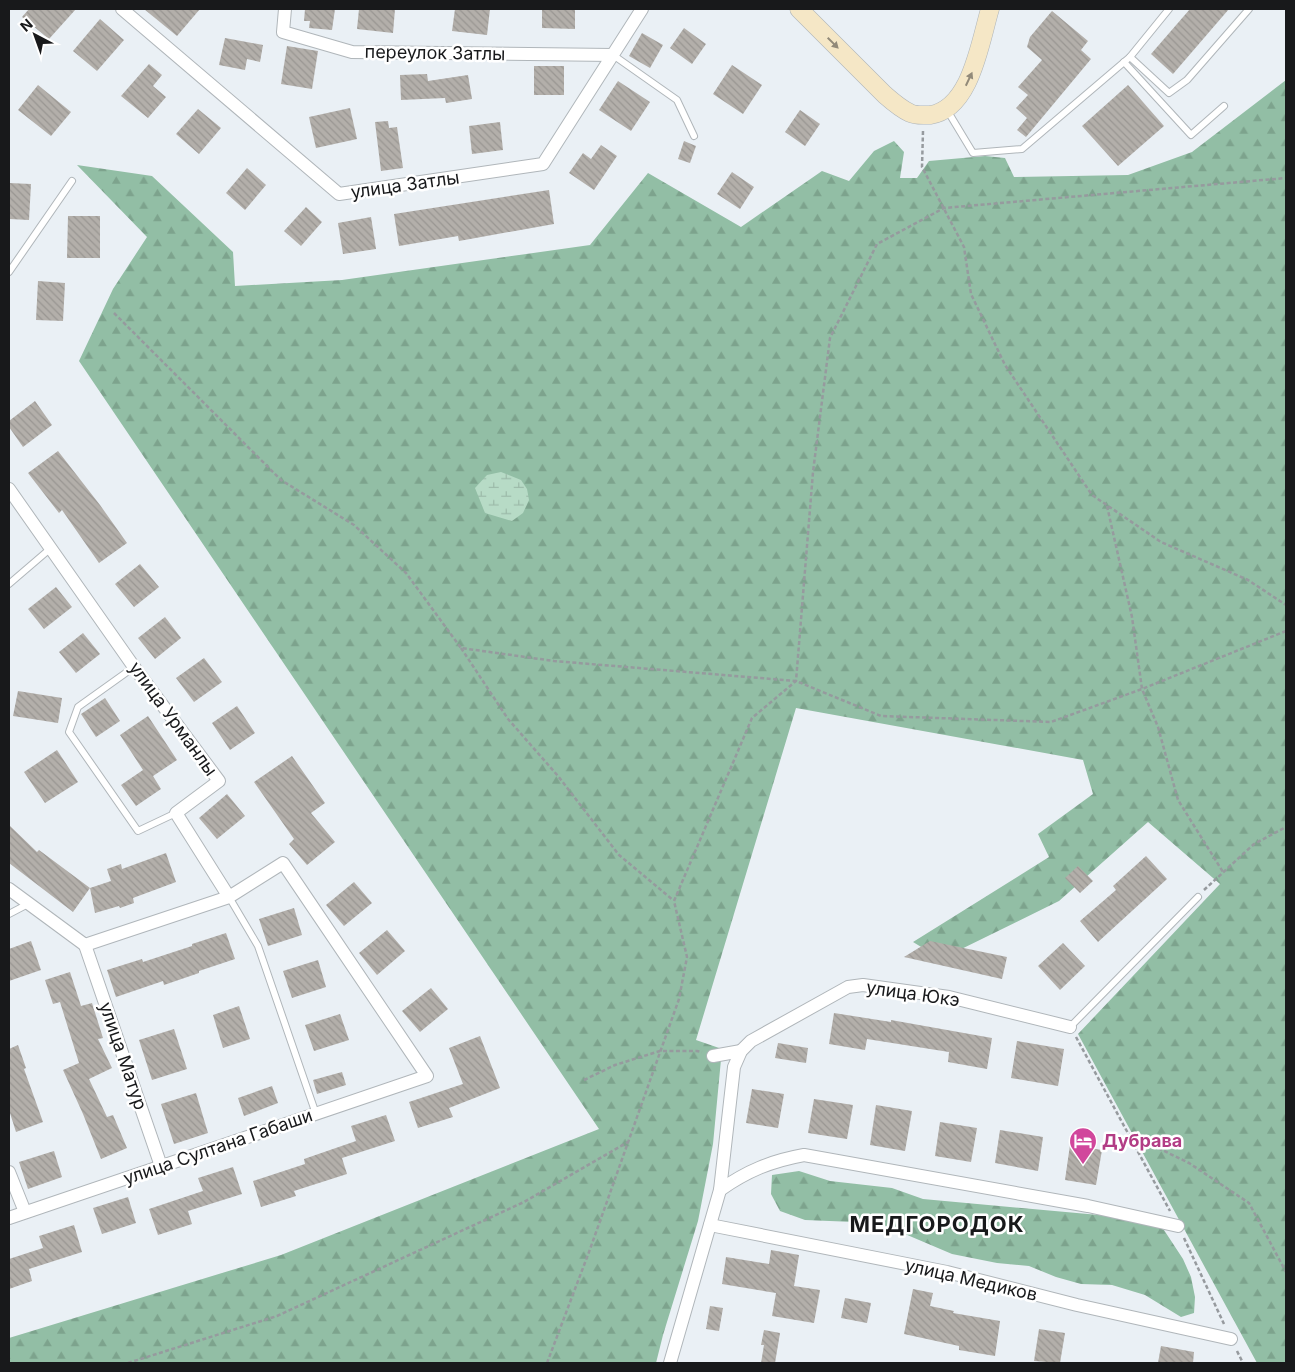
<svg xmlns="http://www.w3.org/2000/svg" width="1295" height="1372" font-family="Inter,sans-serif">
	<style>
		.forest { fill: url(#forest-firs) }
		.wetland { fill: url(#wetland-marsh) }
		.building { fill: url(#building-back-hatch) }
		.lines { fill: none; stroke-linecap: round; stroke-linejoin: round }
		.lane-casing { stroke: #b0b6ba; stroke-width: 8 }
		.street-casing { stroke: #b0b6ba; stroke-width: 14 }
		.secondary-casing { stroke: #b0b6ba; stroke-width: 19 }
		.path { stroke: #969a9e; stroke-width: 2.5; stroke-dasharray: 4 2.5; stroke-linecap: butt }
		.lane { stroke: #fff; stroke-width: 6 }
		.street { stroke: #fff; stroke-width: 12 }
		.secondary { stroke: #f5e7c6; stroke-width: 18 }
		.oneway { fill: #928a79 }
		.labels { text-anchor: middle; stroke-width: 5; stroke-linejoin: round; paint-order: stroke }
		.street-label { font-size: 18px; fill: #18191b; stroke: #fff }
		.hotel-label { font-size: 18px; font-weight: bold; fill: #b23c85; stroke: #fff; text-anchor: start }
		.district-label { font-size: 22px; font-weight: bold; letter-spacing: 1px; fill: #18191b; stroke: #fff }
	</style>
	<defs>
		<pattern id="forest-firs" width="22" height="20" patternUnits="userSpaceOnUse" patternTransform="scale(1.25)"><rect width="22" height="20" fill="#92bea5"/><path d="M5 1l3.5 6h-7zM16 11l3.5 6h-7z" fill="#7da38d"/></pattern>
		<pattern id="wetland-marsh" width="20" height="14" patternUnits="userSpaceOnUse" patternTransform="scale(1.25)"><rect width="20" height="14" fill="#b7dbc6"/><path d="M1 5h8M5 5V1M11 12h8M15 12V8" fill="none" stroke="#9dbbaa"/></pattern>
		<pattern id="building-back-hatch" width="6" height="6" patternUnits="userSpaceOnUse" patternTransform="scale(1.25)"><rect width="6" height="6" fill="#b3afaa"/><path d="M-1 5l2 2M0 0l6 6M5-1l2 2" fill="none" stroke="#999692"/></pattern>
	</defs>
	<rect width="100%" height="100%" fill="#eaf0f5"/>
	<g class="forest">
		<polygon points="1286,80 1286,1363 1257,1363 1078,1034 1220,884 1148,822 1059,901 941,959 913,942 1049,857 1038,834 1093,794 1083,760 796,708 696,1040 722,1049 713,1144 698,1221 663,1335 656,1363 9,1363 9,1338 281,1255 599,1129 79,361 113,289 147,237 77,165 152,176 233,252 235,286 342,280 590,245 648,173 741,227 822,171 849,181 874,151 894,141 904,152 900,178 917,178 929,161 985,156 1005,158 1014,177 1128,175 1192,152"/>
		<polygon points="799,1171 830,1181 892,1188 923,1199 1143,1219 1164,1230 1183,1259 1191,1277 1195,1297 1194,1313 1181,1317 1145,1295 1112,1285 1081,1284 1056,1277 1029,1266 997,1263 952,1254 879,1223 805,1220 780,1211 771,1194 772,1175"/>
	</g>
	<polygon class="wetland" points="501,472 521,480 527,489 529,500 523,513 512,521 485,513 475,488 487,475"/>
	<g class="building">
		<polygon points="29,9 76,9 49,39 22,17"/>
		<polygon points="144,9 200,9 177,36"/>
		<polygon points="305,9 335,9 332,30 309,28 310,21 304,21"/>
		<polygon points="359,9 395,9 393,33 357,29"/>
		<polygon points="455,9 490,9 487,35 452,31"/>
		<polygon points="542,9 575,9 575,29 542,28"/>
		<polygon points="1190,9 1229,9 1173,74 1151,54"/>
		<polygon points="1052,11 1088,41 1081,50 1091,59 1026,137 1017,130 1027,118 1016,108 1028,95 1018,87 1042,60 1027,47 1030,37"/>
		<polygon points="100,19 124,40 97,71 73,51"/>
		<polygon points="684,28 706,44 692,64 670,48"/>
		<polygon points="642,33 663,45 650,68 629,56"/>
		<polygon points="225,38 263,45 260,62 247,59 245,70 219,65"/>
		<polygon points="287,46 318,51 312,89 281,84"/>
		<polygon points="149,64 162,75 153,86 166,97 148,118 121,96"/>
		<polygon points="732,65 762,85 743,114 713,94"/>
		<rect x="534" y="66" width="30" height="29"/>
		<polygon points="427,74 428,81 468,75 472,99 446,103 445,98 401,100 400,75"/>
		<polygon points="618,81 650,102 631,131 599,110"/>
		<polygon points="38,85 71,112 51,136 18,110"/>
		<polygon points="1128,85 1164,126 1118,166 1082,126"/>
		<polygon points="350,108 357,139 316,148 309,117"/>
		<polygon points="198,109 221,128 199,154 176,134"/>
		<polygon points="800,110 820,124 805,146 785,132"/>
		<polygon points="388,121 389,128 397,127 403,168 381,171 375,122"/>
		<polygon points="500,122 503,150 472,154 469,126"/>
		<polygon points="684,141 696,146 690,163 678,159"/>
		<polygon points="601,145 617,156 594,190 569,173 583,153 591,159"/>
		<polygon points="247,168 266,185 245,210 226,193"/>
		<polygon points="732,172 754,187 740,209 717,194"/>
		<polygon points="9,183 31,184 29,220 9,219"/>
		<polygon points="549,190 554,224 459,241 458,236 399,246 394,214"/>
		<polygon points="306,207 322,222 301,246 284,231"/>
		<polygon points="68,216 100,216 100,258 67,258"/>
		<polygon points="371,217 376,249 343,254 338,223"/>
		<polygon points="38,281 65,283 63,321 36,320"/>
		<polygon points="35,401 52,425 23,447 9,427 9,421"/>
		<polygon points="58,451 100,505 127,543 99,563 62,510 59,513 28,473"/>
		<polygon points="140,564 159,587 134,607 115,584"/>
		<polygon points="56,587 72,607 44,629 28,609"/>
		<polygon points="165,617 181,638 155,659 138,638"/>
		<polygon points="83,633 100,654 76,673 59,652"/>
		<polygon points="204,658 222,682 194,702 176,678"/>
		<polygon points="18,691 62,698 58,723 13,716"/>
		<polygon points="105,698 120,721 96,737 81,714"/>
		<polygon points="237,706 255,733 230,750 212,723"/>
		<polygon points="148,716 177,760 153,776 161,789 136,806 121,785 143,770 120,735"/>
		<polygon points="57,750 78,782 45,803 24,772"/>
		<polygon points="292,756 325,803 311,813 335,842 307,865 289,844 294,839 254,782"/>
		<polygon points="227,794 245,816 217,839 199,818"/>
		<polygon points="9,825 37,852 39,850 90,888 73,912 9,863"/>
		<polygon points="166,853 176,882 133,898 134,903 120,908 119,906 95,913 90,888 111,881 107,869 121,864 122,869"/>
		<polygon points="1146,856 1167,879 1098,942 1080,921 1116,890 1113,886"/>
		<polygon points="1078,866 1093,881 1080,893 1065,878"/>
		<polygon points="354,882 372,903 344,926 326,905"/>
		<polygon points="294,908 302,935 268,946 259,919"/>
		<polygon points="387,930 405,951 377,975 359,953"/>
		<polygon points="226,933 235,959 199,971 199,973 164,985 163,981 116,997 107,970 142,959 143,962 192,946 192,944"/>
		<polygon points="31,941 41,970 9,981 9,949"/>
		<polygon points="930,941 1007,957 1002,979 904,957"/>
		<polygon points="1063,943 1085,966 1060,990 1038,966"/>
		<polygon points="318,960 326,987 292,998 283,971"/>
		<polygon points="70,972 81,1006 92,1003 103,1038 98,1039 112,1068 89,1079 107,1117 113,1115 127,1148 101,1159 83,1114 63,1070 79,1063 60,1002 53,1004 45,980"/>
		<polygon points="431,988 448,1009 420,1032 402,1011"/>
		<polygon points="239,1006 250,1039 223,1048 213,1015"/>
		<polygon points="834,1013 891,1022 891,1020 992,1038 987,1069 948,1062 949,1052 867,1039 865,1050 829,1044"/>
		<polygon points="340,1014 349,1040 314,1051 305,1025"/>
		<polygon points="174,1029 187,1069 152,1080 139,1040"/>
		<polygon points="480,1036 500,1088 449,1108 453,1117 418,1128 409,1102 463,1084 449,1048"/>
		<polygon points="1017,1041 1064,1049 1058,1086 1011,1078"/>
		<polygon points="778,1043 808,1048 806,1063 775,1058"/>
		<polygon points="18,1045 26,1068 24,1069 43,1122 16,1132 9,1110 9,1049"/>
		<polygon points="342,1072 346,1085 317,1094 313,1080"/>
		<polygon points="272,1086 278,1103 244,1116 238,1098"/>
		<polygon points="752,1089 784,1094 778,1128 746,1123"/>
		<polygon points="196,1093 208,1133 174,1144 161,1104"/>
		<polygon points="814,1099 853,1105 847,1139 808,1133"/>
		<polygon points="876,1105 912,1111 905,1151 870,1145"/>
		<polygon points="386,1115 395,1141 342,1158 347,1174 294,1191 296,1196 261,1207 253,1181 305,1164 304,1159 356,1141 351,1126"/>
		<polygon points="940,1122 977,1128 971,1162 935,1156"/>
		<polygon points="1000,1130 1043,1137 1038,1171 995,1163"/>
		<polygon points="1070,1145 1102,1150 1096,1185 1065,1180"/>
		<polygon points="54,1151 62,1177 28,1189 19,1162"/>
		<polygon points="233,1167 242,1194 188,1211 192,1224 158,1235 149,1209 203,1191 198,1178"/>
		<polygon points="128,1197 136,1223 102,1234 93,1208"/>
		<polygon points="74,1225 82,1252 29,1269 32,1281 9,1289 9,1259 43,1248 39,1236"/>
		<polygon points="771,1250 799,1255 794,1286 820,1290 814,1323 772,1316 776,1293 722,1284 726,1257 769,1264"/>
		<polygon points="913,1289 933,1293 930,1306 954,1311 953,1313 1000,1321 995,1356 959,1350 959,1346 904,1334"/>
		<polygon points="845,1298 871,1303 867,1323 841,1318"/>
		<polygon points="710,1306 723,1308 719,1331 706,1329"/>
		<polygon points="1039,1329 1065,1333 1060,1363 1034,1361"/>
		<polygon points="764,1330 780,1333 775,1363 761,1363 764,1345 761,1345"/>
		<polygon points="1161,1346 1194,1352 1193,1363 1158,1363"/>
	</g>
	<g class="lines">
		<g class="lane-casing">
			<g id="lane">
				<polyline points="1169,9 1130,57 1169,93 1187,80 1249,9"/>
				<polyline points="613,55 677,100 694,136"/>
				<polyline points="1124,62 1191,135 1224,106"/>
				<polyline points="947,110 973,153 1022,149 1130,57"/>
				<polyline points="9,272 72,181"/>
				<polyline points="9,584 51,548"/>
				<polyline points="134,667 78,707 69,732 138,831 176,813"/>
				<polyline points="229,897 258,946 316,1114"/>
				<polyline points="9,914 28,904"/>
				<polyline points="1070,1027 1198,897"/>
			</g>
		</g>
		<g class="street-casing">
			<g id="street">
				<polyline points="122,9 339,194 543,164 642,9"/>
				<polyline points="285,9 283,32 352,52 613,55"/>
				<polyline points="9,489 134,667 219,781 176,813 229,897 283,863 427,1076 9,1218"/>
				<polyline points="9,889 85,945 229,897"/>
				<polyline points="85,945 161,1166"/>
				<polyline points="713,1056 741,1051"/>
				<polyline points="9,1172 25,1212"/>
				<path d="M720 1190C747 1171 771 1161 804 1155L1088 1206 1178 1226"/>
				<polyline points="710,1225 947,1272 1077,1305 1231,1339"/>
				<polyline points="670,1363 720,1190 734,1067 741,1051 751,1041 848,987 863,985 949,997 1070,1027"/>
			</g>
		</g>
		<g class="secondary-casing">
			<path id="secondary" d="M799 9 885 95C893 102 901 109 910 113 916 116 923 115 930 115 971 109 980 42 990 9"/>
		</g>
		<g class="path">
			<polyline points="923,131 922,167 964,247 971,294 1005,365 1092,495 1161,542 1248,580 1286,605"/>
			<polyline points="114,313 281,480 354,525 406,573 461,648 554,661 796,681 881,716 1051,722 1142,689 1286,631"/>
			<polyline points="1107,506 1132,617 1142,689 1158,727 1178,800 1223,872"/>
			<polyline points="461,648 508,719 558,776 619,855 673,900"/>
			<polyline points="1204,890 1254,844 1286,827"/>
			<polyline points="1076,1037 1170,1211"/>
			<polyline points="584,1080 615,1065 660,1051 697,1051 702,1052"/>
			<polyline points="1129,1134 1189,1163 1249,1203 1286,1272"/>
			<polyline points="1184,1238 1224,1324"/>
			<polyline points="1237,1351 1243,1363"/>
			<polyline points="128,1363 277,1316 524,1202 628,1142"/>
			<polyline points="547,1363 589,1252 679,999 687,957 674,901 752,718 796,681 813,472 830,338 877,244 944,208 1286,178"/>
		</g>
		<use href="#lane" class="lane"/>
		<use href="#street" class="street"/>
		<use href="#secondary" class="secondary"/>
	</g>
	<defs><path id="oneway-solid" d="M-6-.8H1V-3.2L6.5 0L1 3.2V.8H-6Z" transform="scale(1.25)"/></defs>
	<g class="oneway">
		<use href="#oneway-solid" transform="translate(833 43) rotate(45)"/>
		<use href="#oneway-solid" transform="translate(969 79) rotate(-65)"/>
	</g>
	<defs>
		<g id="hotel-pin" transform="scale(1.4375)"><path d="M0 17L-7.5 6A9.5 9.5 0 1 1 7.5 6Z" fill="#d1479c" stroke="#fff"/><path d="M-6-4.5h1.5V1H6V5H4.5V3h-9V5H-6ZM-4 0a1.8 1.8 0 1 1 3.6 0ZM.5 0V-2.5h3Q6-2.5 6 0Z" fill="#fff"/></g>
	</defs>
	<g fill-rule="evenodd">
		<use href="#hotel-pin" x="1083" y="1141"/>
	</g>
	<g class="labels">
		<g class="street-label">
			<text transform="translate(435 53) rotate(1)" y="6">переулок Затлы</text>
			<text transform="translate(405 185) rotate(-8)" y="6">улица Затлы</text>
			<text transform="translate(173 719) rotate(54)" y="6">улица Урманлы</text>
			<text transform="translate(913 994) rotate(8)" y="6">улица Юкэ</text>
			<text transform="translate(123 1056) rotate(71)" y="6">улица Матур</text>
			<text transform="translate(218 1147) rotate(-19)" y="6">улица Султана Габаши</text>
			<text transform="translate(971 1280) rotate(13)" y="6">улица Медиков</text>
		</g>
		<g class="hotel-label">
			<text x="1102" y="1147">Дубрава</text>
		</g>
		<g class="district-label">
			<text x="937" y="1232">МЕДГОРОДОК</text>
		</g>
	</g>
	<rect width="1295" height="1372" fill="none" stroke="#18191b" stroke-width="20"/>
	<g transform="translate(35 35) rotate(319)" stroke="#ffffff" stroke-width="4" paint-order="stroke">
	<path d="M0-4L9 19L0 12L-9 19Z" fill="#18191b"/>
	<text y="-8" font-size="14" font-weight="bold" text-anchor="middle" fill="#18191b">N</text>
	</g>
</svg>
